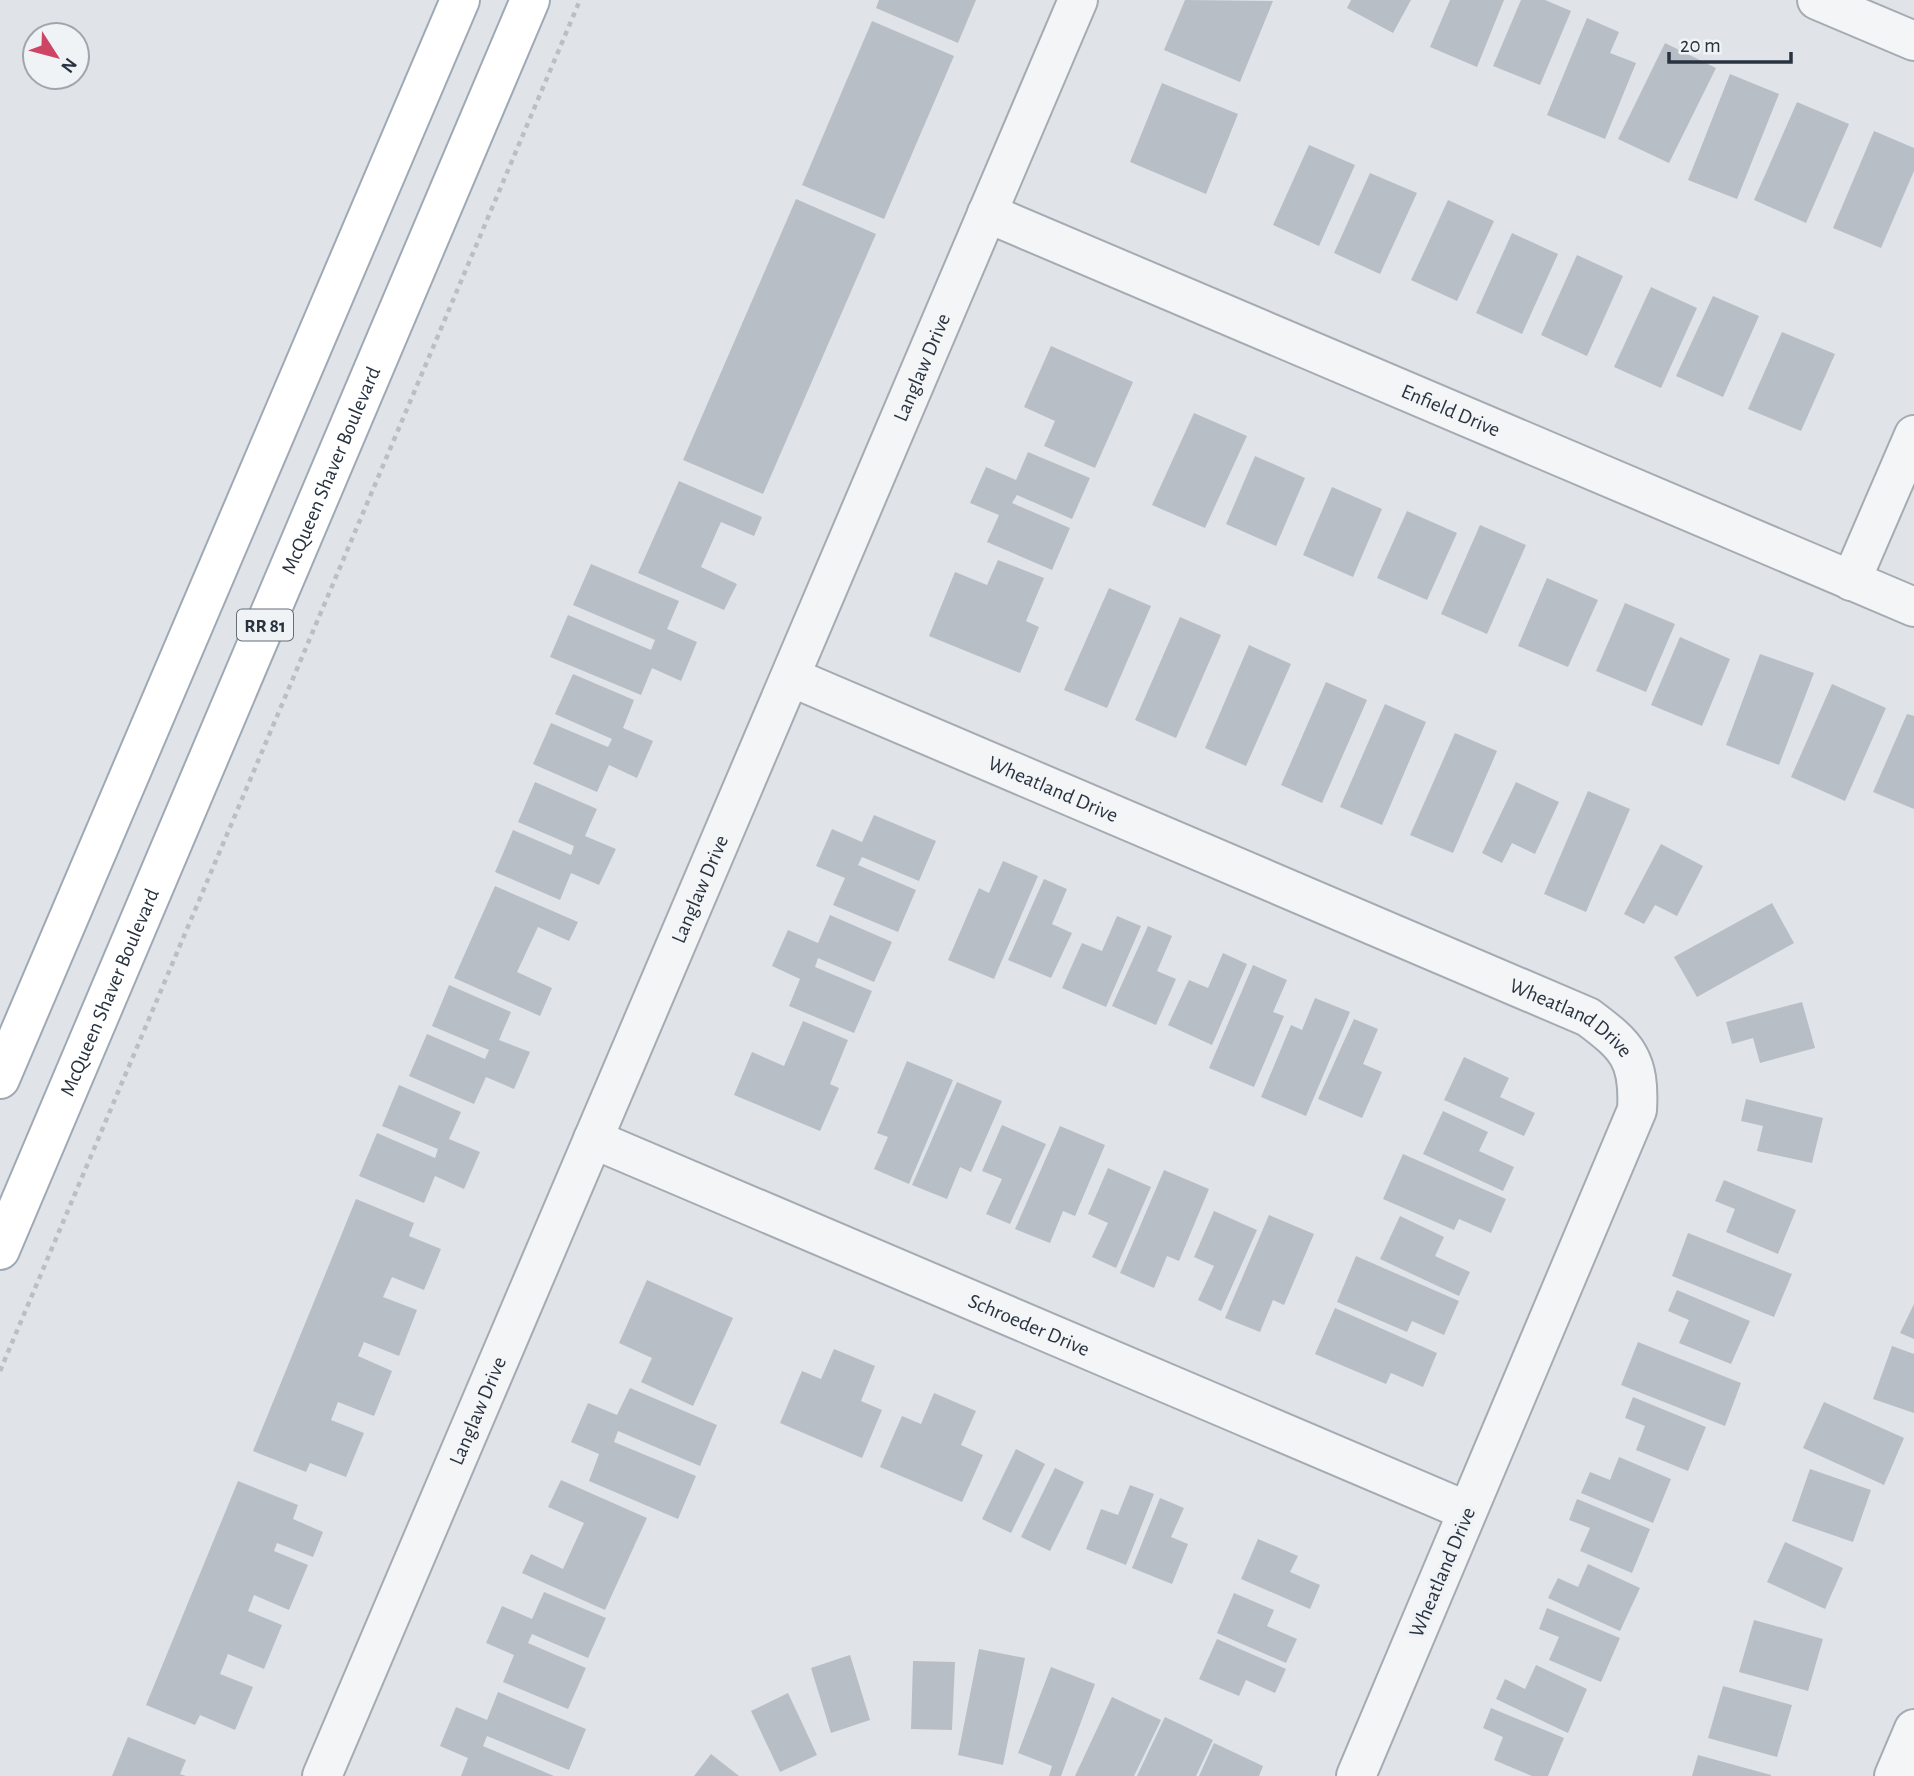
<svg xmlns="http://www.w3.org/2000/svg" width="1914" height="1776" font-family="'Alegreya Sans',sans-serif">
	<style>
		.building { fill: #b7bec6 }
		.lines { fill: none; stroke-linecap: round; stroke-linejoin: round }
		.minor-casing { stroke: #a5abb3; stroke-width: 42 }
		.major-casing { stroke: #9fa9b5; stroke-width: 42 }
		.path { stroke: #babfc4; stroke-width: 4.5; stroke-dasharray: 5 5; stroke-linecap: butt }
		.minor { stroke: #f3f5f7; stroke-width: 38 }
		.major { stroke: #fff; stroke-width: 38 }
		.labels { text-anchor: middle; stroke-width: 7; stroke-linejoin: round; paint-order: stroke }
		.shield { fill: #f0f3f6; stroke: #656d77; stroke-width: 2 }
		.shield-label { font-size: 19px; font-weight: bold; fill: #293340 }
		.street-label { font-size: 21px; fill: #293340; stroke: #f0f3f6 }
	</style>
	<rect width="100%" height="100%" fill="#e0e4e9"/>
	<g class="building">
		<polygon points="879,0 976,0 958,43 876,8"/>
		<polygon points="1185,0 1273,1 1240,82 1164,50"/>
		<polygon points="1351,0 1411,0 1393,33 1347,8"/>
		<polygon points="1450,0 1504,0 1477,67 1430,47"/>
		<polygon points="1521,0 1545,0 1571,11 1540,85 1493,66"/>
		<polygon points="1587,18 1619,32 1610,53 1636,63 1605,139 1547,115"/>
		<polygon points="872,21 954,56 884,219 802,185"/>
		<polygon points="1665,43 1716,68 1669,163 1618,139"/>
		<polygon points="1730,74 1779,94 1737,199 1688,180"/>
		<polygon points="1162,83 1238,114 1206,194 1130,162"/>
		<polygon points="1797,102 1849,124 1806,223 1754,200"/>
		<polygon points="1874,131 1914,148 1914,171 1881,248 1833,228"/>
		<polygon points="1309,145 1355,165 1319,246 1273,225"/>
		<polygon points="1370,173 1417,193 1380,274 1334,253"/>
		<polygon points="796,199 876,234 763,494 683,460"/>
		<polygon points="1448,200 1494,221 1457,301 1411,280"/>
		<polygon points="1512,233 1558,254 1522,334 1476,313"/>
		<polygon points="1577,255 1623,276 1587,356 1541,335"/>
		<polygon points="1651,287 1697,308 1661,388 1614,367"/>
		<polygon points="1713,296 1759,316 1723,397 1676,376"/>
		<polygon points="1782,332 1835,354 1801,431 1748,409"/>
		<polygon points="1051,346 1133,382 1095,468 1044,446 1055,421 1024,407"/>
		<polygon points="1194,413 1247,436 1205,528 1152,505"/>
		<polygon points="1028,452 1090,478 1072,519 1017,495 1012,503 1070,528 1052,570 987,542 999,515 970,503 986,467 1016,480"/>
		<polygon points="1255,456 1305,478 1276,546 1226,524"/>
		<polygon points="679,481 762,517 754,536 721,522 701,567 737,584 724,610 638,573"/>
		<polygon points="1332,487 1382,509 1353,577 1303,555"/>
		<polygon points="1407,511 1457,533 1427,600 1377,578"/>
		<polygon points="1480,525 1526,545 1487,634 1441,614"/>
		<polygon points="998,560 1044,578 1026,621 1039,627 1020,673 929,636 955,572 987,585"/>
		<polygon points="591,564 679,601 667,629 697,642 681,681 652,668 641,695 550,657 568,615 651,650 655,640 573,605"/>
		<polygon points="1547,578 1598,600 1568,667 1518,646"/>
		<polygon points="1109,588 1151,606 1107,708 1064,690"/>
		<polygon points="1625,603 1675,624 1646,692 1596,671"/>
		<polygon points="1180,617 1221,635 1176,738 1135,720"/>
		<polygon points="1680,637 1730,659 1702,726 1651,705"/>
		<polygon points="1249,645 1291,664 1246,766 1205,748"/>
		<polygon points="1760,654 1814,673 1779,765 1726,745"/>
		<polygon points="573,674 634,700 623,728 653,741 637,778 609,765 597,792 533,764 551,723 608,747 612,739 555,714"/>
		<polygon points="1326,682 1367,700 1322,803 1281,785"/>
		<polygon points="1832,684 1886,708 1845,801 1791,777"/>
		<polygon points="1385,704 1426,722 1382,825 1340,807"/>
		<polygon points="1907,714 1914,716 1914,809 1873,792"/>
		<polygon points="1455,733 1497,751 1453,853 1410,835"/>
		<polygon points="535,782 597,809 585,836 616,849 599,885 571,873 560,900 495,872 513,830 571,855 574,846 518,822"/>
		<polygon points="1516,782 1559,802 1535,854 1512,843 1502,863 1482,853"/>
		<polygon points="1588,791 1630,809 1586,912 1544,894"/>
		<polygon points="874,815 936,841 919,881 862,857 858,865 916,890 898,932 833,905 845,878 816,866 832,829 862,842"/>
		<polygon points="1661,844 1703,866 1677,916 1655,905 1644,924 1624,914"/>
		<polygon points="1003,861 1038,876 994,979 948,960 979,888 989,893"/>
		<polygon points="1044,879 1067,889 1052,924 1072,933 1051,978 1008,960"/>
		<polygon points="495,886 578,922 569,941 538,927 517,972 552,988 540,1016 454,978"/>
		<polygon points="1772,903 1794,943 1697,997 1674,957"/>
		<polygon points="830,915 892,942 874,982 818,958 815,967 872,991 854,1033 789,1006 800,979 772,966 788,930 818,943"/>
		<polygon points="1117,916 1141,926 1106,1007 1062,988 1082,943 1102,951"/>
		<polygon points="1148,926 1172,936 1157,971 1176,979 1156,1025 1112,1006"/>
		<polygon points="1223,953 1247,964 1212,1045 1168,1025 1189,980 1208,988"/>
		<polygon points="1253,965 1287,980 1273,1012 1284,1016 1254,1087 1209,1068"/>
		<polygon points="449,985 511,1012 499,1040 530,1052 514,1089 486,1077 474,1104 409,1076 427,1034 485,1059 489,1050 432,1026"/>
		<polygon points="1315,998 1350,1012 1306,1116 1261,1097 1291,1025 1302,1030"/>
		<polygon points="1802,1002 1815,1048 1760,1063 1753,1038 1732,1044 1726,1022"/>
		<polygon points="1354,1019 1378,1029 1363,1064 1382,1072 1362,1118 1318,1099"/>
		<polygon points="803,1021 848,1040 830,1084 839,1088 820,1131 734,1095 752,1052 784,1066"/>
		<polygon points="1464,1057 1509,1078 1500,1097 1535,1113 1524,1136 1444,1100"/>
		<polygon points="907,1061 953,1080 909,1184 874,1169 888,1137 877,1133"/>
		<polygon points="957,1082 1002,1101 971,1172 960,1167 947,1199 912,1185"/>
		<polygon points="399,1085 461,1112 449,1139 480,1152 464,1189 435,1176 424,1203 359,1176 377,1133 435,1158 438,1149 382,1126"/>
		<polygon points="1746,1099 1823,1118 1812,1163 1757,1151 1763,1126 1741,1121"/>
		<polygon points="1443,1111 1488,1132 1479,1151 1514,1167 1503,1191 1423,1154"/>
		<polygon points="1002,1125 1046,1144 1010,1224 986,1214 1002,1179 982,1171"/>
		<polygon points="1060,1126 1105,1145 1075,1216 1063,1211 1050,1243 1015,1229"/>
		<polygon points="1403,1154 1506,1199 1491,1233 1459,1219 1454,1230 1383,1199"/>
		<polygon points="1108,1168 1151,1187 1116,1268 1092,1257 1108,1223 1088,1214"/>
		<polygon points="1164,1170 1209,1189 1179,1261 1167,1256 1154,1288 1120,1273"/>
		<polygon points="1724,1180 1796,1210 1778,1254 1726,1232 1735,1209 1715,1201"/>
		<polygon points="356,1199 414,1223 409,1236 441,1249 424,1290 392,1277 383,1297 417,1310 399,1356 364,1342 358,1356 392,1371 374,1416 338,1402 331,1420 364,1433 346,1477 310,1463 306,1472 253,1451"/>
		<polygon points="1214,1211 1257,1230 1221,1311 1198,1300 1214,1266 1194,1257"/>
		<polygon points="1269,1215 1314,1234 1284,1305 1273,1300 1260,1332 1225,1318"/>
		<polygon points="1400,1216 1444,1237 1435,1256 1470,1272 1459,1296 1380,1259"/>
		<polygon points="1688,1233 1792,1274 1774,1317 1672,1276"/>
		<polygon points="1356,1256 1459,1301 1444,1335 1412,1321 1407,1332 1337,1302"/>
		<polygon points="647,1280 733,1318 693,1406 641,1382 652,1358 619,1343"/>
		<polygon points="1677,1290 1750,1321 1731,1364 1679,1343 1689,1320 1668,1311"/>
		<polygon points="1914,1304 1914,1339 1900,1333"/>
		<polygon points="1335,1308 1437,1353 1423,1387 1391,1373 1386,1384 1315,1354"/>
		<polygon points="1638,1342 1741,1383 1725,1426 1621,1385"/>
		<polygon points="1892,1346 1914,1354 1914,1413 1873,1399"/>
		<polygon points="834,1349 875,1366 861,1401 882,1410 862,1458 780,1423 802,1371 821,1379"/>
		<polygon points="630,1388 717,1425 700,1466 618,1431 614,1442 696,1476 678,1519 589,1481 599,1454 571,1442 588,1403 617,1415"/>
		<polygon points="934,1393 976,1411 961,1445 983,1455 962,1502 880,1467 902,1416 921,1424"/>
		<polygon points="1633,1397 1706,1427 1688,1471 1636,1450 1645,1426 1625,1418"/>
		<polygon points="1824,1402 1904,1438 1884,1485 1803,1448"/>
		<polygon points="1016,1449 1045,1464 1011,1533 982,1519"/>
		<polygon points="1619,1457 1671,1479 1653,1523 1581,1493 1590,1472 1610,1480"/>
		<polygon points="1055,1468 1084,1482 1050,1551 1021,1537"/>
		<polygon points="1810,1469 1871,1490 1853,1542 1792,1521"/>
		<polygon points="561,1480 647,1518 605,1610 522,1573 531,1554 563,1569 584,1523 548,1507"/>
		<polygon points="238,1481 298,1505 293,1519 323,1532 313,1557 277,1543 274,1551 308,1565 289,1610 254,1595 248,1611 282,1625 264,1669 228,1654 220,1674 253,1687 235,1730 200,1715 195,1725 146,1705"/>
		<polygon points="1130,1485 1154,1494 1126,1565 1086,1549 1101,1509 1118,1515"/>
		<polygon points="1160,1498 1184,1508 1171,1537 1188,1544 1172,1584 1132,1568"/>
		<polygon points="1577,1499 1650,1529 1632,1573 1580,1551 1590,1528 1569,1520"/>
		<polygon points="1258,1539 1298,1556 1290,1572 1320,1585 1310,1609 1241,1579"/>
		<polygon points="1785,1542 1843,1568 1825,1609 1767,1582"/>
		<polygon points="1588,1564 1640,1588 1620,1631 1548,1598 1558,1578 1578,1587"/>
		<polygon points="544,1592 606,1618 588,1658 532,1634 528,1643 586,1668 568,1709 503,1682 514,1655 486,1643 502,1606 532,1619"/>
		<polygon points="1234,1593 1274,1610 1267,1626 1297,1639 1286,1663 1217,1633"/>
		<polygon points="1547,1608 1620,1638 1601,1682 1549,1660 1559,1637 1539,1629"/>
		<polygon points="1754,1620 1823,1639 1808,1691 1739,1672"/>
		<polygon points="1217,1639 1286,1669 1275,1693 1246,1680 1239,1696 1199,1679"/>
		<polygon points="979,1649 1025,1658 1003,1765 958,1755"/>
		<polygon points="850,1655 870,1720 831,1733 811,1668"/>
		<polygon points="913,1661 955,1662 952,1730 911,1729"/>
		<polygon points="1536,1665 1587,1689 1568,1733 1496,1699 1505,1679 1525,1689"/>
		<polygon points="1051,1667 1095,1684 1061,1776 1049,1776 1052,1766 1018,1753"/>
		<polygon points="1723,1686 1792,1705 1777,1757 1708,1738"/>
		<polygon points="498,1692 586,1729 569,1770 487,1736 483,1746 554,1776 461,1776 468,1758 440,1746 456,1707 487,1720"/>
		<polygon points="788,1693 817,1755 780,1772 751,1711"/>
		<polygon points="1112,1697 1161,1720 1134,1776 1075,1776"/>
		<polygon points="1491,1708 1564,1738 1548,1776 1532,1776 1494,1760 1503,1737 1483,1728"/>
		<polygon points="1165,1717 1213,1740 1196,1776 1137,1776"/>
		<polygon points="128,1737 186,1760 180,1774 186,1776 112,1776"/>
		<polygon points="1214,1743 1263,1766 1259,1776 1199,1776"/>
		<polygon points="711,1754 739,1776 694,1776"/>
		<polygon points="1698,1755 1771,1775 1771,1776 1692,1776"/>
	</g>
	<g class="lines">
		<g class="minor-casing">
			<g id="minor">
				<polyline points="1817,0 1914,41"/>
				<path id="s1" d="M987 213 1914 607"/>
				<polyline points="1851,581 1914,435"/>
				<path id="s2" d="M791 677 1588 1017C1627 1046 1640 1059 1637 1110L1356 1776"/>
				<path id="s3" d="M593 1139 1467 1511"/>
				<path id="s4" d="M322 1776 1078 0"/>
				<polyline points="1894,1776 1914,1729"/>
			</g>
		</g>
		<g class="major-casing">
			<g id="major">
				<polyline points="0,1079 460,0"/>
				<path id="s5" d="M0 1250 530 0"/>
			</g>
		</g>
		<polyline class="path" points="0,1371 580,0"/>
		<use href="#minor" class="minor"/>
		<use href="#major" class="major"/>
	</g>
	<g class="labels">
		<rect class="shield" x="237" y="609.5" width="56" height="31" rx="5"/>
		<g class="shield-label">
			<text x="265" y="632">RR 81</text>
		</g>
		<g class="street-label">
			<text dy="7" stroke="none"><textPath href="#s4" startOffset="1531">Langlaw Drive</textPath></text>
			<text dy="7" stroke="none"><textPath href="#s1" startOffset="504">Enfield Drive</textPath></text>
			<text dy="7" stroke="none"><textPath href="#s5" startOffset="847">McQueen Shaver Boulevard</textPath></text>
			<text dy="7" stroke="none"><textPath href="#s2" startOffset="285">Wheatland Drive</textPath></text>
			<text dy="7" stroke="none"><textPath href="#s4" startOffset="964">Langlaw Drive</textPath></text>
			<text dy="7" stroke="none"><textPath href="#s5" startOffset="280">McQueen Shaver Boulevard</textPath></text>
			<text dy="7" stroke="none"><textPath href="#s2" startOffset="852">Wheatland Drive</textPath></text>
			<text dy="7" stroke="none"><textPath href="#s3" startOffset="474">Schroeder Drive</textPath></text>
			<text dy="7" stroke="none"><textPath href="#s4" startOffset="397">Langlaw Drive</textPath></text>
			<text transform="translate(1442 1572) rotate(-67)" y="7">Wheatland Drive</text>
		</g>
	</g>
	<g transform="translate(56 56) rotate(126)"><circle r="33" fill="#f0f3f6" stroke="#a0a6ad" stroke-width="2"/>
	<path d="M0-5L12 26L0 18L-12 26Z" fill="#ce4564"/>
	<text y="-10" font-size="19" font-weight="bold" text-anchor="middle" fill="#293340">N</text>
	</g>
	<path d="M1669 52v10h122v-10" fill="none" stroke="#293340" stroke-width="3.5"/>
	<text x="1680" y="52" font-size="21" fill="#293340" stroke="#f0f3f6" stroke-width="5" paint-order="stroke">20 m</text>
</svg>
